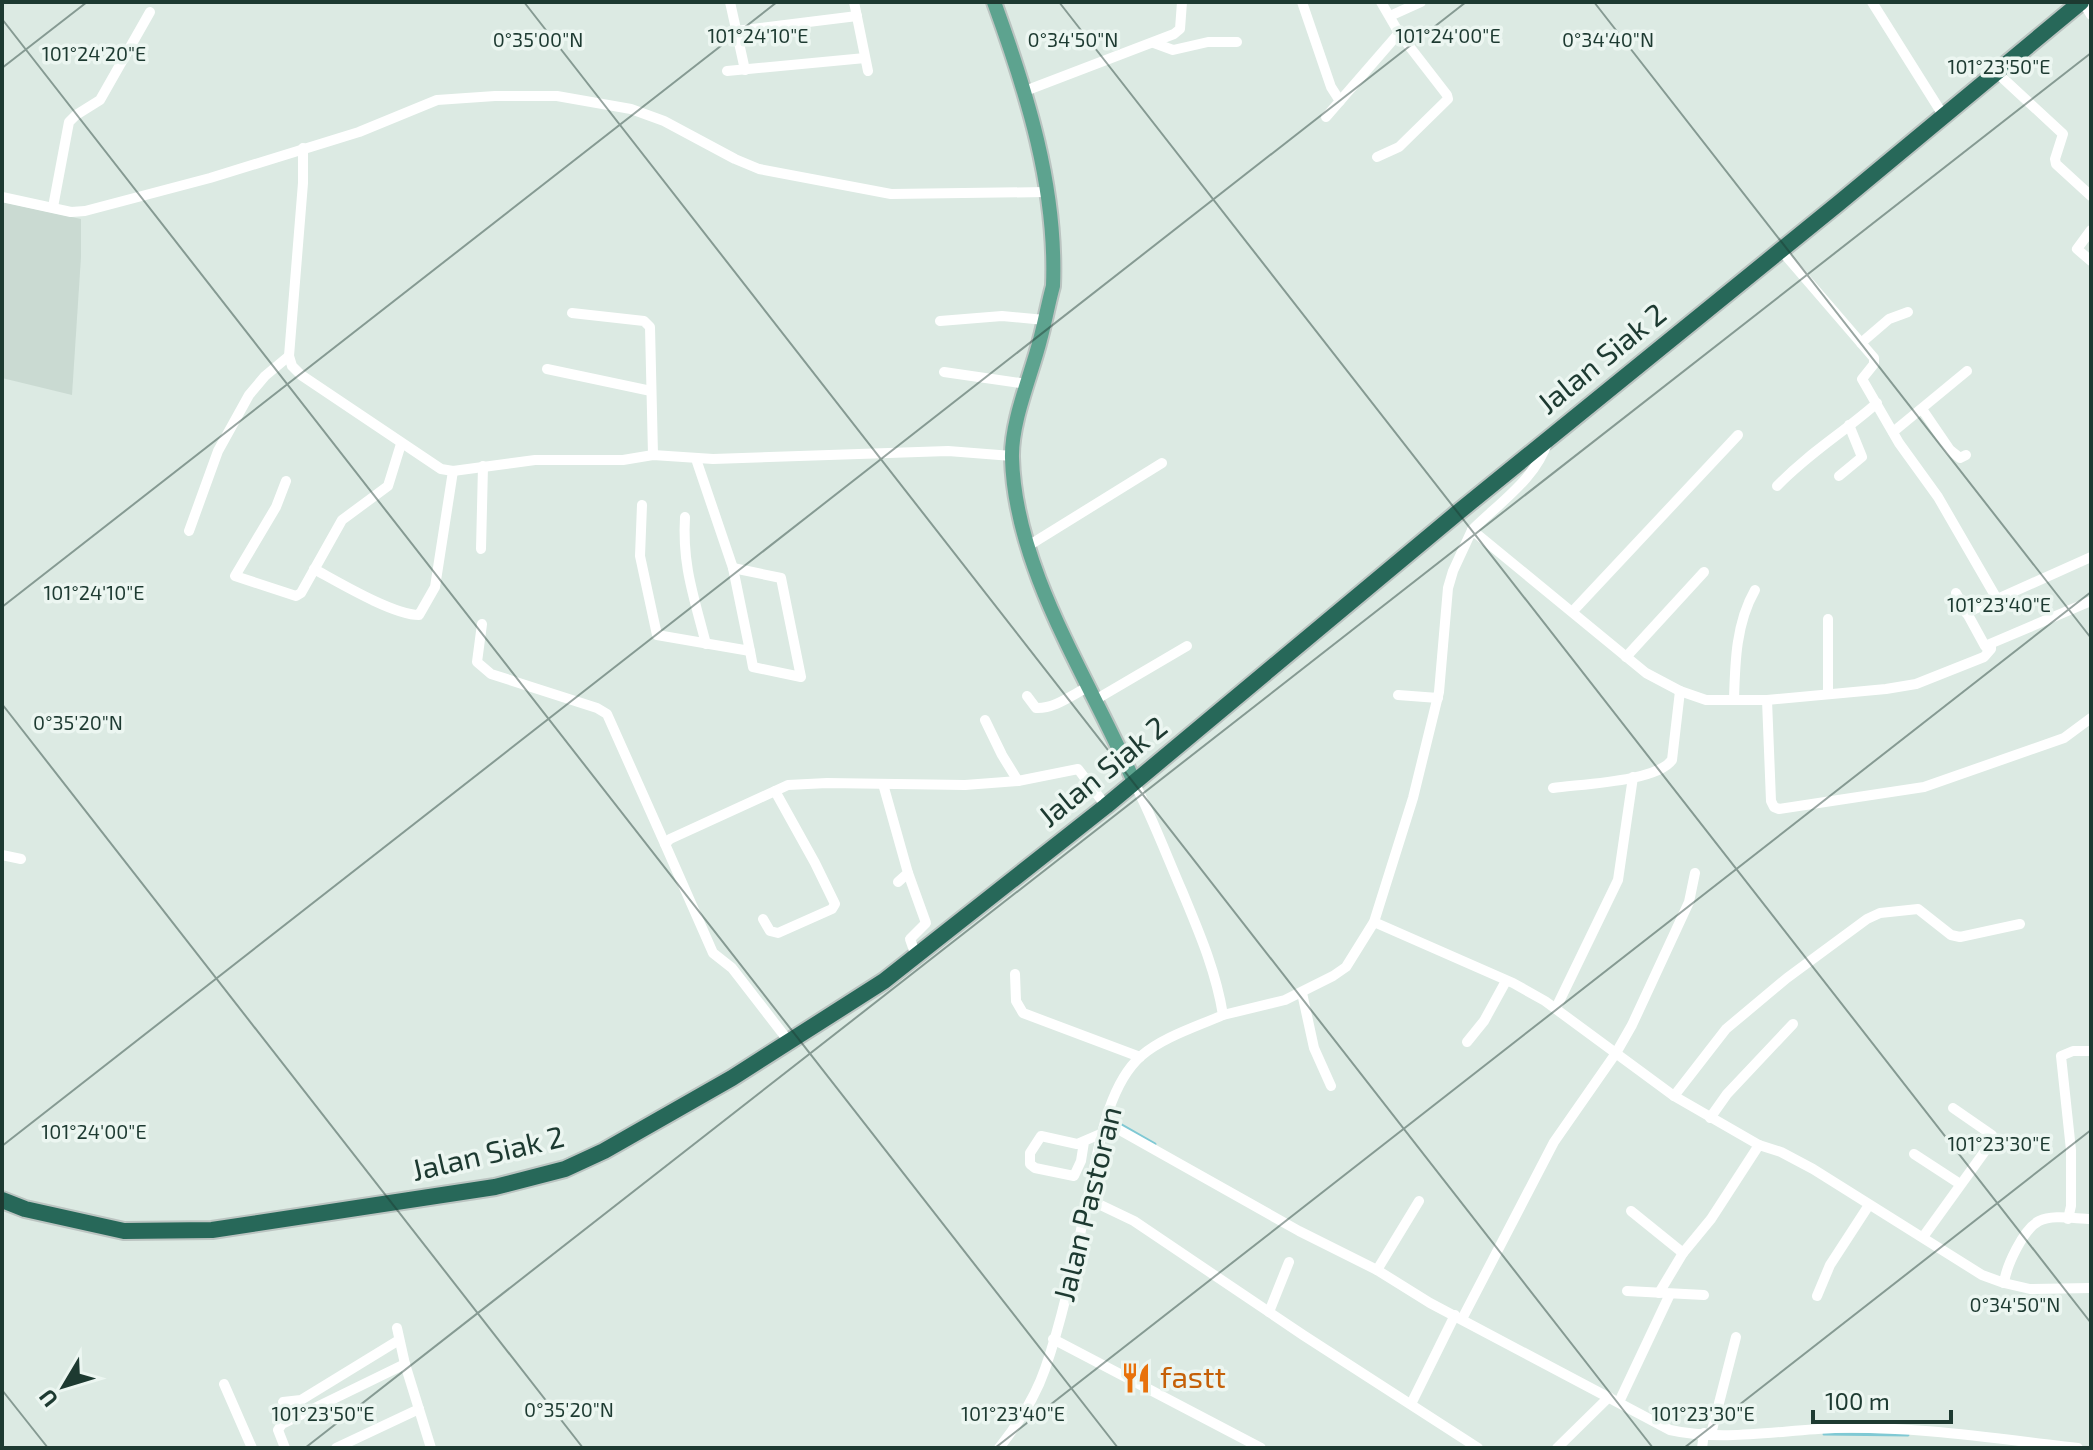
<svg xmlns="http://www.w3.org/2000/svg" width="2093" height="1450" font-family="'Exo 2',sans-serif">
	<style>
		.built { fill: #cadad2 }
		.lines { fill: none; stroke-linecap: round; stroke-linejoin: round }
		.stream { stroke: #7fc9d4; stroke-width: 3 }
		.major-casing { stroke: #bbc4c1; stroke-width: 18 }
		.highway-casing { stroke: #bbc4c1; stroke-width: 20 }
		.minor { stroke: #fff; stroke-width: 10 }
		.major { stroke: #5da38f; stroke-width: 14 }
		.highway { stroke: #276859; stroke-width: 16 }
		.ticks { fill: none; stroke: #1d3a31; stroke-width: 2; stroke-opacity: 0.45 }
		.labels { text-anchor: middle; stroke-width: 7; stroke-linejoin: round; paint-order: stroke }
		.street-label { font-size: 30px; fill: #1d3a31; stroke: #ecf6f1 }
		.food-label { font-size: 30px; fill: #c56008; stroke: #ecf6f1; text-anchor: start }
		.ticks-label { font-size: 20px; text-anchor: middle; fill: #1d3a31; stroke: #ecf6f1; stroke-width: 7; stroke-linejoin: round; paint-order: stroke }
	</style>
	<rect width="100%" height="100%" fill="#dceae3"/>
	<polygon class="built" points="2,202 81,219 81,257 72,395 2,378"/>
	<g class="lines">
		<g class="stream">
			<polyline points="1113,1120 1155,1144"/>
			<polyline points="1824,1434 1908,1435"/>
		</g>
		<g class="major-casing">
			<path id="major" d="M994 2C1027 93 1057 188 1053 286 1048 304 1045 322 1040 340 1031 376 1011 421 1012 458 1015 571 1091 681 1134 782"/>
		</g>
		<g class="highway-casing">
			<polyline id="highway" points="2,1200 25,1209 124,1231 212,1230 495,1187 565,1169 604,1151 732,1078 884,981 1106,806 1456,514 1839,203 2081,2"/>
		</g>
		<g class="minor">
			<polyline points="730,2 745,70"/>
			<polyline points="854,2 868,71"/>
			<polyline points="1302,2 1331,87 1340,101"/>
			<polyline points="1872,2 1943,115"/>
			<polyline points="2083,2 2091,15"/>
			<polyline points="1390,16 1421,2"/>
			<polyline points="736,31 857,16"/>
			<polyline points="1154,43 1173,50 1208,42 1237,42"/>
			<polyline points="727,71 865,58"/>
			<polyline points="1995,71 2063,134 2055,159 2056,164 2091,196"/>
			<polyline points="1025,91 1174,34 1180,29 1182,2"/>
			<polyline points="1326,117 1399,33"/>
			<polyline points="303,148 303,183 289,356 292,366 301,375 441,469 453,471 535,460 623,460 653,455 713,459 948,451 1012,456"/>
			<polyline points="1377,157 1399,147 1448,99 1447,95 1399,33 1381,2"/>
			<polyline points="2,197 71,212 85,211 210,178 359,132 437,100 495,96 557,96 631,109 664,121 735,159 759,169 891,194 1047,192"/>
			<polyline points="53,207 69,122 76,115 100,100 150,12"/>
			<polyline points="2091,230 2077,249 2091,261"/>
			<polyline points="1781,250 1874,358 1874,364 1862,379 1899,443 1938,497 1997,599"/>
			<polyline points="572,313 644,321 650,327 653,455"/>
			<polyline points="940,321 1002,316 1045,320"/>
			<polyline points="1861,343 1889,319 1908,312"/>
			<polyline points="547,369 651,391"/>
			<polyline points="944,372 1027,384"/>
			<polyline points="1922,409 1950,450 1960,458 1966,455"/>
			<polyline points="1893,432 1967,371"/>
			<polyline points="1839,476 1862,457 1849,425"/>
			<polyline points="286,481 276,507 235,576 296,596 301,593 342,520 388,486 401,444"/>
			<path d="M1777 486C1810 452 1843 433 1877 403"/>
			<polyline points="642,505 640,556 657,635 750,651 733,568 696,459"/>
			<path d="M685 517C682 565 694 597 706 644"/>
			<path d="M1472 530C1499 503 1537 478 1548 440"/>
			<polyline points="189,531 218,451 249,395 265,376 289,356"/>
			<polyline points="1028,546 1162,463"/>
			<polyline points="481,549 483,466"/>
			<polyline points="733,568 781,578 801,677 753,667 750,651"/>
			<path d="M314 569C338 582 393 615 419 615L435 587 453 471"/>
			<polyline points="1956,593 1985,646 2091,601"/>
			<polyline points="1573,611 1738,435"/>
			<polyline points="1966,613 2091,557"/>
			<polyline points="1828,619 1828,694"/>
			<polyline points="482,624 477,662 491,674 597,708 607,714 665,844"/>
			<polyline points="1626,657 1704,572"/>
			<polyline points="1398,695 1438,698"/>
			<path d="M1027 696 1036 708C1054 709 1072 695 1088 687"/>
			<polyline points="1095,700 1187,646"/>
			<path d="M1734 700C1735 662 1736 623 1755 590"/>
			<polyline points="1767,700 1771,801 1774,807 1779,809 1924,787 2064,738 2091,718"/>
			<polyline points="985,720 1002,755 1018,781"/>
			<polyline points="883,784 908,873 898,882"/>
			<path d="M1553 788C1580 784 1656 782 1672 760L1680 691"/>
			<polyline points="2,855 21,859"/>
			<polyline points="908,873 926,923 910,939 916,956"/>
			<polyline points="763,919 770,931 778,933 832,909 835,904 815,863 775,791"/>
			<path d="M1374 922 1513 983 1545 1001 1674 1096 1759 1145 1781 1152 1813 1169 1982 1275 2004 1283C2006 1267 2023 1229 2039 1221 2053 1214 2076 1219 2091 1219"/>
			<polyline points="1015,974 1016,1001 1023,1013 1140,1057"/>
			<polyline points="1302,993 1314,1048 1331,1086"/>
			<polyline points="1556,1008 1618,880 1633,777"/>
			<polyline points="1223,1015 1285,1000 1333,976 1346,967 1374,922 1413,798 1439,692 1448,588 1453,571 1472,530 1646,673 1680,691 1706,700 1767,700 1886,689 1916,684 1984,657 1991,649 1991,645"/>
			<polyline points="1467,1042 1484,1021 1506,981"/>
			<polyline points="790,1043 732,968 713,953 665,844 670,839 788,785 827,783 965,785 1018,781 1078,769 1106,806"/>
			<polyline points="1674,1096 1726,1029 1787,978 1867,919 1880,913 1918,909 1951,935 1960,937 2020,924"/>
			<polyline points="1710,1118 1727,1094 1793,1024"/>
			<path d="M1107 1123 1299 1231 1377 1270 1430 1303 1670 1430C1723 1442 1781 1430 1835 1428 1916 1426 1998 1439 2078 1448"/>
			<polyline points="1084,1142 1081,1161 1074,1176 1035,1168 1030,1164 1030,1153 1041,1136 1077,1144 1105,1132"/>
			<polyline points="1914,1154 1960,1184"/>
			<polyline points="1088,1199 1134,1221 1303,1335 1478,1448"/>
			<polyline points="1631,1211 1683,1253 1711,1219 1759,1145"/>
			<polyline points="2068,1219 2071,1206 2071,1150 2061,1056 2073,1051 2091,1051"/>
			<polyline points="1923,1237 1993,1140 1992,1135 1953,1108"/>
			<polyline points="1377,1270 1419,1201"/>
			<polyline points="2004,1283 2030,1289 2091,1288"/>
			<polyline points="1627,1291 1704,1295"/>
			<polyline points="1659,1293 1683,1253"/>
			<polyline points="1817,1296 1830,1265 1869,1205"/>
			<polyline points="1269,1312 1289,1262"/>
			<polyline points="1462,1319 1554,1142 1616,1053 1632,1025 1689,902 1695,873"/>
			<polyline points="397,1328 405,1364 431,1448"/>
			<polyline points="1053,1339 1261,1448"/>
			<polyline points="224,1384 252,1448"/>
			<polyline points="283,1402 301,1400 399,1340"/>
			<polyline points="1619,1402 1670,1294"/>
			<polyline points="1411,1404 1455,1315"/>
			<polyline points="1711,1434 1736,1337"/>
			<polyline points="285,1448 278,1430 282,1424 405,1364"/>
			<polyline points="336,1448 419,1409"/>
			<path d="M999 1448C1018 1424 1035 1398 1045 1369 1064 1315 1076 1253 1088 1197 1098 1153 1106 1087 1141 1056 1163 1037 1196 1027 1223 1015 1216 971 1199 932 1182 891 1166 854 1152 817 1134 782"/>
			<polyline points="1557,1448 1609,1397"/>
			<polyline points="1702,1448 1704,1433"/>
		</g>
		<use href="#major" class="major"/>
		<use href="#highway" class="highway"/>
	</g>
	<path class="ticks" d="M524 2 1653 1448M1059 2 2091 1323M1594 2 2091 638M2 19 1118 1448M2 68 87 2M2 607 777 2M2 704 583 1448M2 1146 1466 2M2 1390 48 1448M305 1448 2091 53M995 1448 2091 592M1684 1448 2091 1130"/>
	<defs>
		<g id="restaurant-bare" transform="scale(2.4)"><path d="M-5-6h1v4h1v-4h1v4h1v-4h1v5L-1.5 .5V6h-2V.5L-5-1ZM5-6V6H3V1.5H1.5Q1.5-4 5-6Z" fill="#e8710a" stroke="#ecf6f1" stroke-width="2.5" paint-order="stroke"/></g>
	</defs>
	<g fill-rule="evenodd">
		<use href="#restaurant-bare" x="1136" y="1378"/>
	</g>
	<g class="labels">
		<g class="street-label">
			<text transform="translate(1602 359) rotate(-39)" y="10">Jalan Siak 2</text>
			<text transform="translate(1103 772) rotate(-39)" y="10">Jalan Siak 2</text>
			<text transform="translate(488 1154) rotate(-13)" y="10">Jalan Siak 2</text>
			<text transform="translate(1088 1204) rotate(-76)" y="10">Jalan Pastoran</text>
		</g>
		<g class="food-label">
			<text x="1160" y="1388">fastt</text>
		</g>
	</g>
	<g class="ticks-label">
		<text x="758" y="43">101°24'10"E</text>
		<text x="1448" y="43">101°24'00"E</text>
		<text x="538" y="47">0°35'00"N</text>
		<text x="1073" y="47">0°34'50"N</text>
		<text x="1608" y="47">0°34'40"N</text>
		<text x="94" y="61">101°24'20"E</text>
		<text x="1999" y="74">101°23'50"E</text>
		<text x="94" y="600">101°24'10"E</text>
		<text x="1999" y="612">101°23'40"E</text>
		<text x="78" y="730">0°35'20"N</text>
		<text x="94" y="1139">101°24'00"E</text>
		<text x="1999" y="1151">101°23'30"E</text>
		<text x="2015" y="1312">0°34'50"N</text>
		<text x="569" y="1417">0°35'20"N</text>
		<text x="323" y="1421">101°23'50"E</text>
		<text x="1013" y="1421">101°23'40"E</text>
		<text x="1703" y="1421">101°23'30"E</text>
	</g>
	<rect width="2093" height="1450" fill="none" stroke="#1d3a31" stroke-width="8"/>
	<g transform="translate(64 1386) rotate(232)" stroke="#ecf6f1" stroke-width="6" paint-order="stroke">
	<path d="M0-6L14 30L0 20L-14 30Z" fill="#1d3a31"/>
	<text y="-12" font-size="22" font-weight="bold" text-anchor="middle" fill="#1d3a31">U</text>
	</g>
	<path d="M1813 1410v12h138v-12" fill="none" stroke="#1d3a31" stroke-width="4"/>
	<text x="1825" y="1410" font-size="24" fill="#1d3a31" stroke="#ecf6f1" stroke-width="6" paint-order="stroke">100 m</text>
</svg>
